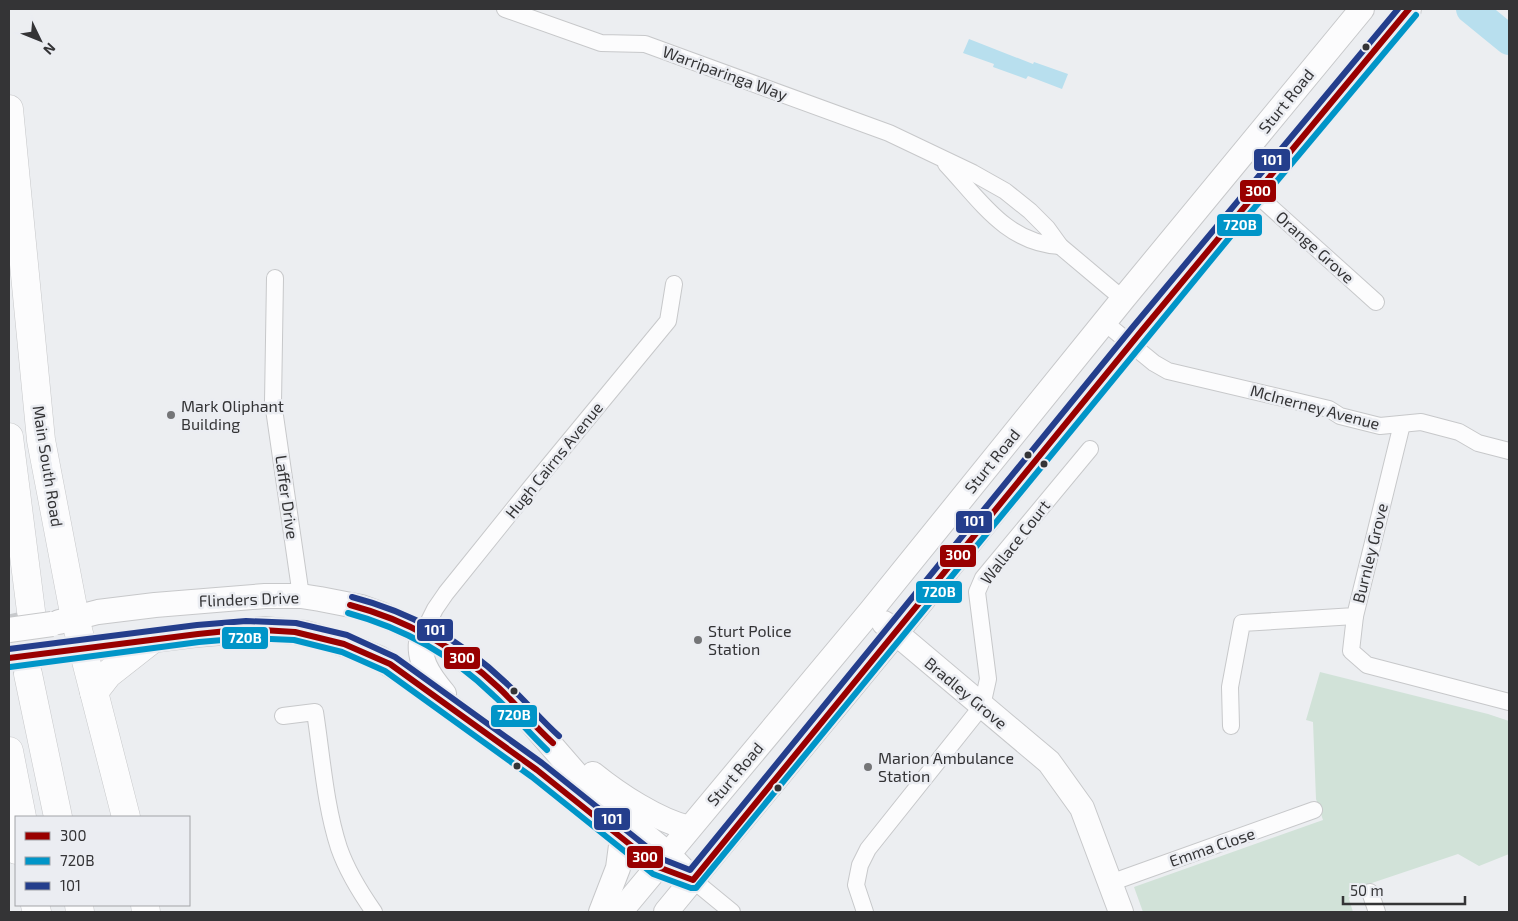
<svg xmlns="http://www.w3.org/2000/svg" width="1518" height="921" font-family="'Exo 2',sans-serif">
	<style>
		.green { fill: #d1e2d8 }
		.water { fill: #b8dfee }
		.lines { fill: none; stroke-linecap: round; stroke-linejoin: round }
		.river { stroke: #b8dfee; stroke-width: 30 }
		.highway-tunnel { stroke: #c7c9cc; stroke-width: 28; stroke-dasharray: 28 14; stroke-linecap: butt }
		.street-casing { stroke: #c7c8ca; stroke-width: 18 }
		.secondary-casing { stroke: #c7c8ca; stroke-width: 26 }
		.highway-casing { stroke: #c7c8ca; stroke-width: 29 }
		.street { stroke: #fcfcfd; stroke-width: 16 }
		.secondary { stroke: #fcfcfd; stroke-width: 24 }
		.highway { stroke: #fcfcfd; stroke-width: 28 }
		.secondary-bridge-casing { stroke: #c7c8ca; stroke-width: 26; stroke-linecap: butt }
		.secondary-bridge { stroke: #fcfcfd; stroke-width: 24 }
		.bus-1-casing { stroke: #ebedf2; stroke-width: 10 }
		.bus-2-casing { stroke: #ebedf2; stroke-width: 10 }
		.bus-3-casing { stroke: #ebedf2; stroke-width: 10 }
		.bus-1 { stroke: #900; stroke-width: 6 }
		.bus-2 { stroke: #0095c8; stroke-width: 6 }
		.bus-3 { stroke: #243e8c; stroke-width: 6 }
		.bus-dot { fill: #343436; stroke: #ebedf2; stroke-width: 2 }
		.poi-dot { fill: #747577; stroke: #ebedf2; stroke-width: 2 }
		.labels { text-anchor: middle; stroke-width: 5; stroke-linejoin: round; paint-order: stroke }
		.street-label { font-size: 16px; fill: #343436; stroke: #ebedf2 }
		.poi-label { font-size: 16px; fill: #343436; stroke: #ebedf2; text-anchor: start }
		.line-badge { stroke: #ebedf2; stroke-width: 2 }
		.badge-label { font-size: 14px; text-anchor: middle; font-weight: bold; fill: #fff }
	</style>
	<rect width="100%" height="100%" fill="#eceef1"/>
	<polygon class="green" points="1320,672 1488,714 1509,721 1509,854 1479,866 1458,854 1360,887 1349,899 1353,912 1143,912 1134,887 1323,820 1316,799 1313,722 1306,720"/>
	<polygon class="water" points="969,39 1033,64 1034,62 1068,74 1062,89 1028,76 1026,79 993,67 994,64 963,53"/>
	<g class="lines">
		<polyline class="river" points="1471,9 1509,40"/>
		<polyline class="highway-tunnel" points="15,613 28,674"/>
		<g class="street-casing">
			<g id="street">
				<polyline points="505,9 601,43 645,44 889,133 973,173 1005,191 1030,211 1047,228 1060,246 1123,299"/>
				<path d="M946 164C980 200 1006 243 1060 246"/>
				<polyline points="1255,193 1376,302"/>
				<polyline points="275,278 273,402 301,596"/>
				<polyline points="1104,322 1154,363 1168,371 1329,409 1340,416 1380,426 1421,422 1459,432 1478,443 1509,451"/>
				<polyline points="1355,616 1351,651 1367,665 1509,702"/>
				<polyline points="423,633 435,609 446,593 532,486 668,321 674,284"/>
				<path d="M283 716 315 712C322 757 325 805 339 848 347 871 360 892 374 912"/>
				<polyline points="1231,726 1230,687 1242,623 1355,616 1402,424"/>
				<polyline points="693,880 732,912"/>
				<polyline points="1110,883 1314,810"/>
				<polyline points="1370,892 1377,912"/>
				<polyline points="865,912 856,885 860,865 868,849 982,706 988,679 977,592 983,578 1090,449"/>
			</g>
		</g>
		<g class="secondary-casing">
			<g id="secondary">
				<polyline points="59,622 98,612 155,605 265,596 301,596 320,599 361,607 383,615 423,633 447,647 481,672 517,706 590,790 668,854 693,880"/>
				<polyline points="884,623 1049,762 1082,808 1121,912"/>
				<path d="M423 633C415 657 429 676 444 694"/>
				<polyline points="65,651 194,635 264,629 305,633 347,645 379,658 406,675 537,770 625,841"/>
				<path d="M593 774C619 795 657 820 689 828"/>
				<polyline points="601,912 618,868 622,838"/>
				<polyline points="620,912 870,612 1123,299 1362,9"/>
				<polyline points="666,912 896,633 1131,343 1409,9"/>
			</g>
		</g>
		<g class="highway-casing">
			<g id="highway">
				<polyline points="9,109 41,440 75,618 126,817"/>
				<polyline points="9,437 31,611"/>
				<polyline points="28,674 58,817"/>
				<polyline points="94,692 108,674 150,641"/>
				<polyline points="9,751 22,817"/>
				<polyline points="9,827 16,850"/>
				<polyline points="35,905 37,912"/>
				<polyline points="79,905 80,912"/>
				<polyline points="145,905 146,912"/>
			</g>
		</g>
		<use href="#street" class="street"/>
		<use href="#secondary" class="secondary"/>
		<use href="#highway" class="highway"/>
		<g class="secondary-bridge-casing">
			<g id="secondary-bridge">
				<polyline points="9,630 52,624"/>
				<polyline points="9,658 57,652"/>
			</g>
		</g>
		<use href="#secondary-bridge" class="secondary-bridge"/>
		<g class="bus-1-casing">
			<g id="bus-1">
				<path d="M350 605C407 620 457 648 499 688 518 706 534 726 553 743"/>
				<polyline points="9,658 198,634 246,629 295,632 344,644 390,664 537,770 658,867 693,880 1139,334 1409,9"/>
			</g>
		</g>
		<g class="bus-2-casing">
			<g id="bus-2">
				<path d="M348 613C403 628 452 655 493 695 512 712 528 732 547 750"/>
				<polyline points="10,667 199,642 247,638 294,640 342,652 385,671 532,777 653,874 691,888 696,888 1235,231 1416,15"/>
			</g>
		</g>
		<g class="bus-3-casing">
			<g id="bus-3">
				<path d="M352 597C410 612 461 640 505 682 524 699 540 719 559 736"/>
				<polyline points="9,649 197,625 246,621 296,623 347,635 395,657 542,763 662,859 690,870 1132,328 1398,9"/>
			</g>
		</g>
		<use href="#bus-1" class="bus-1"/>
		<use href="#bus-2" class="bus-2"/>
		<use href="#bus-3" class="bus-3"/>
	</g>
	<g class="bus-dot">
		<circle cx="1366" cy="47" r="4.5"/>
		<circle cx="1028" cy="455" r="4.5"/>
		<circle cx="1044" cy="464" r="4.5"/>
		<circle cx="514" cy="691" r="4.5"/>
		<circle cx="517" cy="766" r="4.5"/>
		<circle cx="778" cy="788" r="4.5"/>
	</g>
	<g class="poi-dot">
		<circle cx="171" cy="415" r="5"/>
		<circle cx="698" cy="640" r="5"/>
		<circle cx="868" cy="767" r="5"/>
	</g>
	<g class="labels">
		<g class="street-label">
			<text transform="translate(725 73) rotate(20)" y="6">Warriparinga Way</text>
			<text transform="translate(1286 101) rotate(-51)" y="6">Sturt Road</text>
			<text transform="translate(1315 247) rotate(42)" y="6">Orange Grove</text>
			<text transform="translate(1315 407) rotate(15)" y="6">McInerney Avenue</text>
			<text transform="translate(554 460) rotate(-51)" y="6">Hugh Cairns Avenue</text>
			<text transform="translate(992 461) rotate(-51)" y="6">Sturt Road</text>
			<text transform="translate(48 466) rotate(81)" y="6">Main South Road</text>
			<text transform="translate(287 497) rotate(82)" y="6">Laffer Drive</text>
			<text transform="translate(1015 542) rotate(-52)" y="6">Wallace Court</text>
			<text transform="translate(1370 553) rotate(-76)" y="6">Burnley Grove</text>
			<text transform="translate(249 599) rotate(-2)" y="6">Flinders Drive</text>
			<text transform="translate(966 693) rotate(40)" y="6">Bradley Grove</text>
			<text transform="translate(735 774) rotate(-50)" y="6">Sturt Road</text>
			<text transform="translate(1212 847) rotate(-19)" y="6">Emma Close</text>
		</g>
		<g class="poi-label">
			<text x="181" y="412">Mark Oliphant<tspan x="181" dy="18">Building</tspan></text>
			<text x="708" y="637">Sturt Police<tspan x="708" dy="18">Station</tspan></text>
			<text x="878" y="764">Marion Ambulance<tspan x="878" dy="18">Station</tspan></text>
		</g>
	</g>
	<g class="line-badge">
		<rect x="1253" y="148" width="38" height="24" rx="5" fill="#243e8c"/>
		<rect x="1239" y="179" width="38" height="24" rx="5" fill="#900"/>
		<rect x="1216" y="213" width="47" height="24" rx="5" fill="#0095c8"/>
		<rect x="955" y="510" width="38" height="24" rx="5" fill="#243e8c"/>
		<rect x="939" y="544" width="38" height="24" rx="5" fill="#900"/>
		<rect x="915" y="580" width="48" height="24" rx="5" fill="#0095c8"/>
		<rect x="416" y="618" width="38" height="24" rx="5" fill="#243e8c"/>
		<rect x="221" y="626" width="48" height="24" rx="5" fill="#0095c8"/>
		<rect x="443" y="646" width="38" height="24" rx="5" fill="#900"/>
		<rect x="490" y="704" width="48" height="24" rx="5" fill="#0095c8"/>
		<rect x="593" y="807" width="38" height="24" rx="5" fill="#243e8c"/>
		<rect x="626" y="845" width="38" height="24" rx="5" fill="#900"/>
	</g>
	<g class="badge-label">
		<text x="1272" y="165">101</text>
		<text x="1258" y="196">300</text>
		<text x="1240" y="230">720B</text>
		<text x="974" y="526">101</text>
		<text x="958" y="560">300</text>
		<text x="939" y="597">720B</text>
		<text x="435" y="635">101</text>
		<text x="245" y="643">720B</text>
		<text x="462" y="663">300</text>
		<text x="514" y="720">720B</text>
		<text x="612" y="824">101</text>
		<text x="645" y="862">300</text>
	</g>
	<rect width="1518" height="921" fill="none" stroke="#343436" stroke-width="20"/>
	<rect x="15" y="816" width="175" height="90" fill="#ebedf2" stroke="#a2a3a7"/>
	<rect x="25" y="832" width="25" height="8" fill="#990000" stroke="#a2a3a7"/>
	<text x="60" y="841" font-size="15" fill="#343436">300</text>
	<rect x="25" y="857" width="25" height="8" fill="#0095c8" stroke="#a2a3a7"/>
	<text x="60" y="866" font-size="15" fill="#343436">720B</text>
	<rect x="25" y="882" width="25" height="8" fill="#243e8c" stroke="#a2a3a7"/>
	<text x="60" y="891" font-size="15" fill="#343436">101</text>
	<g transform="translate(40 40) rotate(133)" stroke="#ebedf2" stroke-width="4" paint-order="stroke">
	<path d="M0-4L9 19L0 12L-9 19Z" fill="#343436"/>
	<text y="-8" font-size="14" font-weight="bold" text-anchor="middle" fill="#343436">N</text>
	</g>
	<path d="M1343 896v8h122v-8" fill="none" stroke="#343436" stroke-width="2.5"/>
	<text x="1350" y="896" font-size="15" fill="#343436" stroke="#ebedf2" stroke-width="4" paint-order="stroke">50 m</text>
</svg>
